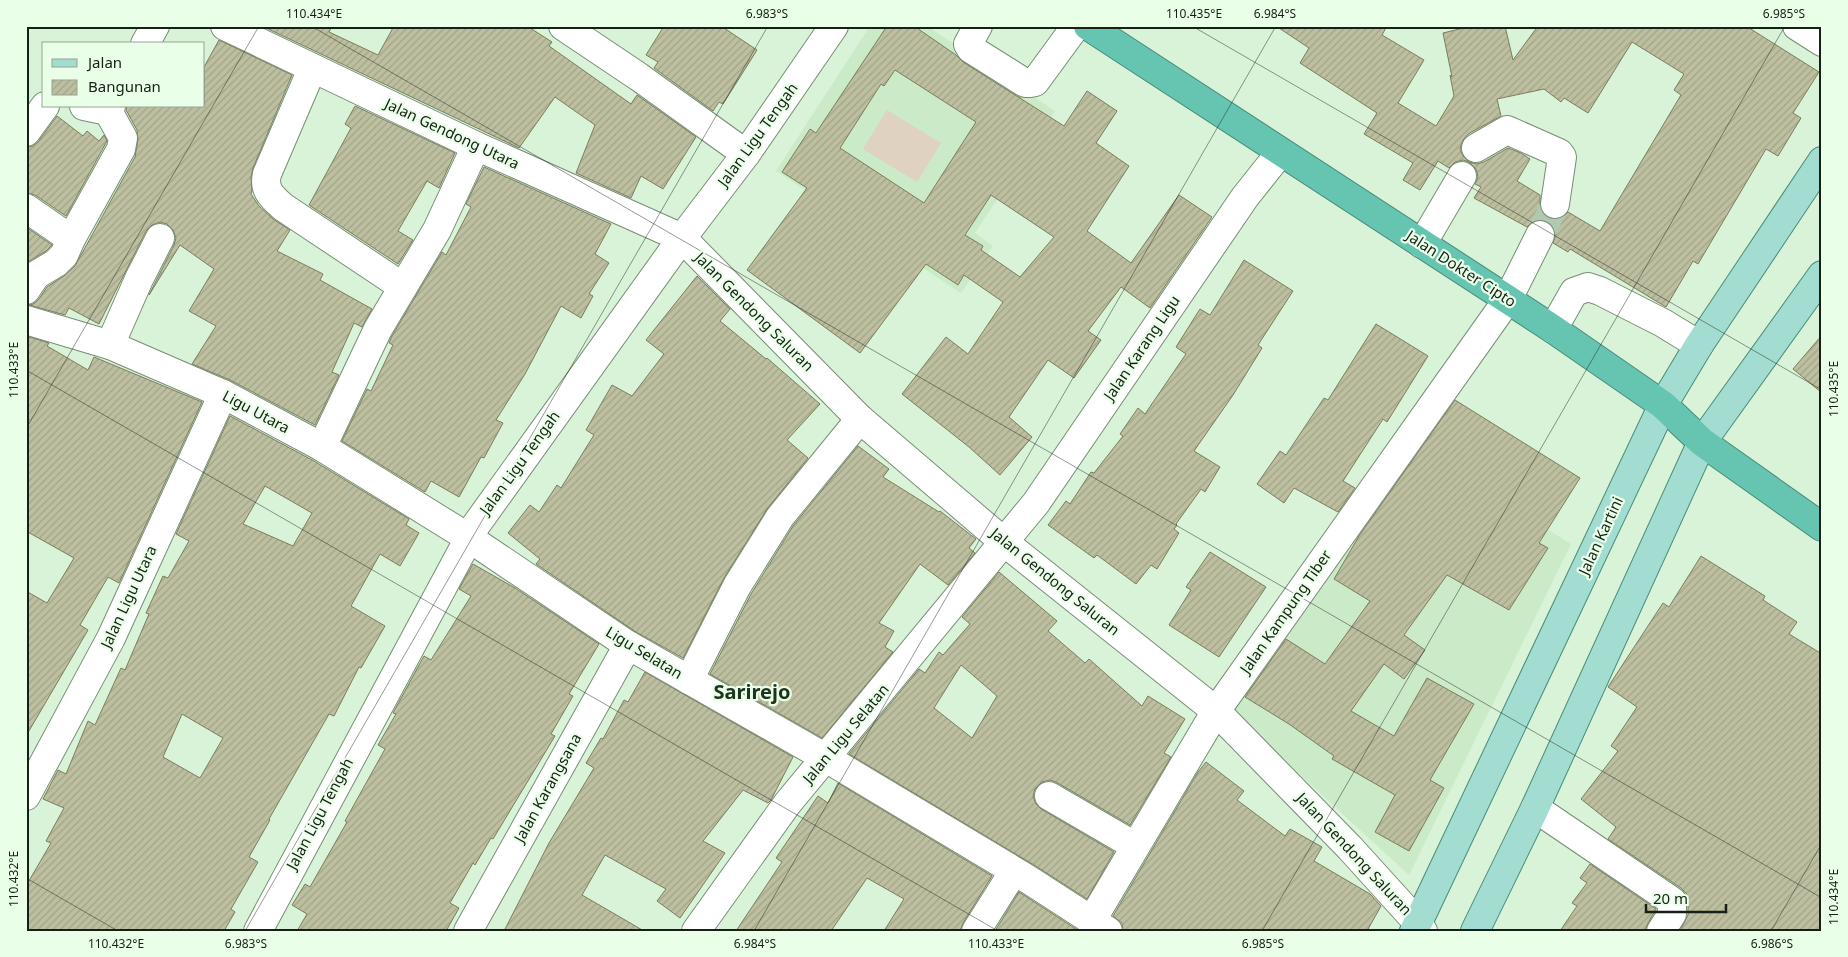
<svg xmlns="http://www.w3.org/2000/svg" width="1848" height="957" font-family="'Noto Sans',sans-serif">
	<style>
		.built { fill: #caeac8 }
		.grass { fill: #e0d2c0 }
		.building { fill: url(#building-hatch); stroke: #7b7d5c; fill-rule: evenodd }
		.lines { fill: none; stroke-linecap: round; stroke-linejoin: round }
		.minor-tunnel { stroke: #b1c9b0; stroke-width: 28; stroke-dasharray: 28 14; stroke-linecap: butt }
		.minor-casing { stroke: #778f75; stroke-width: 30 }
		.major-casing { stroke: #4a8b7a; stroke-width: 30 }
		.highway-casing { stroke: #4a8b7a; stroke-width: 30 }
		.minor { stroke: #fff; stroke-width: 28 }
		.major { stroke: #a3dcd0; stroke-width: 28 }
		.highway { stroke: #66c5b0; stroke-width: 28 }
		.ticks { fill: none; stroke: #172016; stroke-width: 1; stroke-opacity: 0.45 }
		.labels { text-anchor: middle; stroke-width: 4.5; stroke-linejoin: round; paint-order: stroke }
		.street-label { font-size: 15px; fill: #172016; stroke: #e9ffe8 }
		.district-label { font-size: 20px; font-weight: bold; fill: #1f341f; stroke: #e9ffe8 }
		.neatline { fill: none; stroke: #172016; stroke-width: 2 }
		.ticks-label { font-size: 12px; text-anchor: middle; fill: #172016 }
	</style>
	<defs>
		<pattern id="building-hatch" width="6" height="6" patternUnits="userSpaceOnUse" patternTransform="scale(1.25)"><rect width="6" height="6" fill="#bdbfa0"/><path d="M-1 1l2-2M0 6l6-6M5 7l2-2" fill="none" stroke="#a2a489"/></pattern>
	</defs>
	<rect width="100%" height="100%" fill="#d8f3d7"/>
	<g class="built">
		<polygon points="870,26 927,26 1055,111 975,233 993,246 961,293 776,171"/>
		<polygon points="1413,445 1571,544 1409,875 1225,706"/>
	</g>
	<polygon class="grass" points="887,110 941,143 917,182 863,149"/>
	<g class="building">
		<polygon points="262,26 332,26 329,32 378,55 394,26 527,26 552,42 549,46 631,104 637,95 696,137 663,189 641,176 631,198 576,173 595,125 555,97 519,148"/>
		<polygon points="664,26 721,26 757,50 723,104 719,102 713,111 654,68 658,62 646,55"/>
		<path d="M887 26H914L956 55 963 62 1064 126 1087 91 1117 111 1096 143 1129 166 1087 231 1131 263 1179 195 1212 217 1150 308 1121 287 1088 331 1101 340 1074 378 1048 360 1009 417 1032 437 1000 475 969 447 902 394 946 337 968 354 1003 302 964 275 958 285 926 264 860 353 747 270 807 188 782 172 810 129 816 133ZM895 70 976 122 924 203 840 148 881 84 884 86ZM991 195 1054 237 1020 277 981 250 983 246 965 235Z"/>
		<path d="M1276 26H1387L1382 35 1424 60 1398 103 1436 126 1454 96 1450 75 1452 77 1443 33 1472 26H1505L1513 60 1538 26H1746L1819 72 1793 113 1801 118 1778 156 1766 149 1698 264 1693 261 1666 307 1570 249 1568 252 1553 243 1556 234 1553 227 1547 221 1539 220 1532 222 1527 227 1474 198 1481 187 1475 184 1478 177 1476 169 1469 162 1463 160 1455 162 1449 168 1438 161 1420 190 1403 180 1413 163 1364 134 1377 113 1300 63 1309 48ZM1632 42 1684 74 1674 90 1681 95 1600 231 1568 212 1560 219H1552L1545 216 1540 209V195L1517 181 1530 159 1521 153 1508 148 1484 162 1477 164 1469 162 1463 156 1460 149 1463 140 1468 134 1501 116 1497 99 1544 89 1561 102 1564 98 1588 113Z"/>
		<polygon points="219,40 292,75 253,168 251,177 252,191 251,194 259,206 273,219 290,230 277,251 323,274 320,280 372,309 362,327 354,323 332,372 339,375 315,425 230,380 192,364 216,326 189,311 214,269 180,245 149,295 174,245 176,238 173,230 167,224 160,222 152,225 146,231 99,324 69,308 65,315 29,305 33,304 39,299 47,287 64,276 75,266 135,157 138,140 137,130 126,110 127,106 204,106 204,67"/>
		<polygon points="355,106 455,153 439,188 427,181 398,231 413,240 398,264 309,205 351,128 345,124"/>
		<polygon points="57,116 83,136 87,131 99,141 104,135 107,141 66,216 35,195 26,193 26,147 33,146 38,142"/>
		<polygon points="484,167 611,224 595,254 609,263 589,294 593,296 581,318 561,306 525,374 496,420 503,423 484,458 481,457 459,497 431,481 425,492 342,441 367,389 371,391 393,345 389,343 392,336 442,252 446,255 471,207 466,204"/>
		<polygon points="26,227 52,245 46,251 26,263"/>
		<polygon points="1244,260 1293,291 1258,345 1262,348 1233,395 1194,451 1220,467 1205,492 1201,489 1176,524 1177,525 1174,529 1179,533 1157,569 1151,565 1136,584 1097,555 1094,558 1048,525 1066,501 1070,504 1091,472 1094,473 1123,436 1120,434 1138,408 1145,414 1186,354 1176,347 1200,309 1210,315"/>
		<polygon points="697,276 730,309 720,321 766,359 767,358 820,404 787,440 808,458 767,509 724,578 683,658 636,632 536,564 540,559 508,533 530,505 539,512 557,485 561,488 594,435 586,430 612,385 632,396 664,354 646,340"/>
		<polygon points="1376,324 1428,356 1387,422 1383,419 1343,481 1355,488 1338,512 1294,488 1284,503 1257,484 1280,451 1286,455 1324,398 1328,400"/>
		<polygon points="1822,335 1822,393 1793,369"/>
		<polygon points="26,336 49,343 47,346 88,370 94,357 202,402 119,583 108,577 80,625 88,630 26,736 26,591 47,603 74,558 26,531"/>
		<polygon points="1455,400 1580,478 1539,543 1548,548 1509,610 1447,575 1404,635 1425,650 1404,679 1384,664 1351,711 1394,736 1427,678 1474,704 1430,780 1444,788 1409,851 1375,832 1395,795 1332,759 1334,756 1289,724 1245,697 1286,639 1325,664 1370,601 1334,579 1359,536"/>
		<path d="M230 416 314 461 409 519 406 525 419 533 400 566 380 554 351 606 385 626 361 668 359 667 334 716 329 714 269 819 270 820 249 857 258 862 231 909 235 912 224 931H26V886L51 843 46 841 64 808 43 799 58 770 66 774 88 721 95 725 121 668 125 670 149 614 146 613 163 576 168 578 189 541 176 534ZM265 486 312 513 293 546 243 524ZM182 714 223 738 200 778 163 757Z"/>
		<polygon points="858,446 889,469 883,477 939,512 940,511 976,539 969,548 975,553 948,585 920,564 879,623 894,631 885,647 893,652 822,738 710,674 751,594 793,526"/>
		<polygon points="1210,552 1266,587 1219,657 1169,625 1191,590 1186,587"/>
		<polygon points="1701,556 1765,596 1763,600 1797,622 1789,634 1822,654 1822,931 1680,931 1688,915 1688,901 1686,893 1681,888 1608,839 1616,827 1581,799 1618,751 1611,746 1637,707 1608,687 1663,603 1669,607"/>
		<polygon points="473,564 515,588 599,644 569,694 573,696 551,734 555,736 493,839 491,838 475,865 473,863 450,903 459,908 446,931 297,931 307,914 292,905 305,884 310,887 347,822 345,821 385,749 378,745 396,714 393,713 418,667 424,656 431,660 471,596 459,589"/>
		<path d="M999 572 1057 621 1048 631 1085 663 1089 659 1142 706 1148 696 1185 719 1164 753 1171 757 1130 825 1056 782 1050 780 1042 782 1035 789 1033 796 1036 804 1041 809 1114 852 1087 899 1034 865 849 754 919 669 925 673 939 652 943 655 970 624 962 617ZM961 665 997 696 972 738 934 708Z"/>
		<polygon points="645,672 793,757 771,800 768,803 743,790 703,841 725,853 680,918 657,901 666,889 605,855 582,895 644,931 504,931 549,843 594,768 586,763 601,738 603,739 624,700 628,702"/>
		<polygon points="1206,762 1244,791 1237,800 1285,836 1290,829 1322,847 1314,861 1370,894 1381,906 1367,931 1123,931 1122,923 1113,916 1198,772"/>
		<polygon points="838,783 992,876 963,923 960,931 884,931 904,899 867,878 831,931 736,931 782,862 776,858 818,796 828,803"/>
		<polygon points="1590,864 1656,909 1648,923 1645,931 1560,931 1577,906 1572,903 1587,883 1580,878"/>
		<polygon points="1019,892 1079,931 995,931"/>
	</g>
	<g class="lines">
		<polyline class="minor-tunnel" points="1540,235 1555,204"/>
		<g class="minor-casing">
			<g id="minor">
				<polyline points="225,26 476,146 682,238 860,419 1004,542 1216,711 1350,848 1418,923 1423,931"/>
				<polyline points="563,26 639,77 746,154"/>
				<polyline points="978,26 968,44 971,49 1025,83 1030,83 1035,82 1076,26"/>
				<polyline points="1797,26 1822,42"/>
				<polyline points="145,44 155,26"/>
				<path d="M312 69 267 174C263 190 272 197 283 207L403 287"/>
				<polyline points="84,106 108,111"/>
				<polyline points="26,132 45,106"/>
				<polyline points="1476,148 1507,130 1559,153 1562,157 1555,204"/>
				<polyline points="26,208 71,239"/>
				<polyline points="1422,244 1462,176"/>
				<polyline points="26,290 36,275 56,263 64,255 71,239 121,149 123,138 108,111 111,106"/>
				<polyline points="26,320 110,345 223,394 322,447 469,538 628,645 826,758 1026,878 1108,931"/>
				<polyline points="1553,329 1574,292 1588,287 1600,291 1663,323 1699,345"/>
				<polyline points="110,345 139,279 160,238"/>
				<polyline points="322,447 378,329 437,230 476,146"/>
				<polyline points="689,680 737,586 780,517 860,419"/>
				<polyline points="26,796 111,638 223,394"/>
				<polyline points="1049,796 1135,846"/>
				<polyline points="1535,808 1672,901 1672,914 1661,931"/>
				<polyline points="1092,920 1216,711 1508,299 1540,235"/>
				<polyline points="258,931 476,525 682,238 746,154 834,26"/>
				<polyline points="468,931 628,645"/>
				<polyline points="696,931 787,804 1036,503 1245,197 1280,153"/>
				<polyline points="976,931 1014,871"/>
			</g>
		</g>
		<g class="major-casing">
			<g id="major">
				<polyline points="1414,931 1663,405 1699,345 1822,161"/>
				<polyline points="1475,931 1535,808 1702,442 1822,275"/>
			</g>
		</g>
		<g class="highway-casing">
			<polyline id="highway" points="1088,26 1553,329 1663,405 1702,442 1822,527"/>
		</g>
		<use href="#minor" class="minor"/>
		<use href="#major" class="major"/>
		<use href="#highway" class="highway"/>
	</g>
	<path class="ticks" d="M311 26 1822 898M1192 26 1822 390M26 370 998 931M26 429 259 26M26 878 118 931M245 931 768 26M754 931 1276 26M1262 931 1785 26M1771 931 1822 843"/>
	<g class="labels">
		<g class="street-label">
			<text transform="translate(452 134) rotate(25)" y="5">Jalan Gendong Utara</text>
			<text transform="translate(758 135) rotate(-54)" y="5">Jalan Ligu Tengah</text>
			<text transform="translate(1461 269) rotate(33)" y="5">Jalan Dokter Cipto</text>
			<text transform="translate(754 312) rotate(45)" y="5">Jalan Gendong Saluran</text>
			<text transform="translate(1142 348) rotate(-56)" y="5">Jalan Karang Ligu</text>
			<text transform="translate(256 412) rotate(28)" y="5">Ligu Utara</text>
			<text transform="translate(520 463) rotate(-54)" y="5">Jalan Ligu Tengah</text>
			<text transform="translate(1601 536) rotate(-65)" y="5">Jalan Kartini</text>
			<text transform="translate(1055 582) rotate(39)" y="5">Jalan Gendong Saluran</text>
			<text transform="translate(129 597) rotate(-65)" y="5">Jalan Ligu Utara</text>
			<text transform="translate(1286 612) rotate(-55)" y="5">Jalan Kampung Tiber</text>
			<text transform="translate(644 653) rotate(31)" y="5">Ligu Selatan</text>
			<text transform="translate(846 734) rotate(-50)" y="5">Jalan Ligu Selatan</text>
			<text transform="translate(548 788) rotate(-61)" y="5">Jalan Karangsana</text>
			<text transform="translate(320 814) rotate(-62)" y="5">Jalan Ligu Tengah</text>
			<text transform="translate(1354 854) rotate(47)" y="5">Jalan Gendong Saluran</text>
		</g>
		<g class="district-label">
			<text x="752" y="699">Sarirejo</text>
		</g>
	</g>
	<rect width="1848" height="957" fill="none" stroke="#e9ffe8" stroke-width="55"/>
	<rect x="42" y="42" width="162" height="65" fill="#e9ffe8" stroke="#95a694"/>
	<rect x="52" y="59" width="25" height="8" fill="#a3dcd0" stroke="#95a694"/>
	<text x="88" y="68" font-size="15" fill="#172016">Jalan</text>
	<rect x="52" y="80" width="25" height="15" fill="url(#building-hatch)" stroke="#95a694"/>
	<text x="88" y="92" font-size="15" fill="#172016">Bangunan</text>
	<path d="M1646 904v8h80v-8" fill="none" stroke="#172016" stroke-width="2.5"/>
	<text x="1653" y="904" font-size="15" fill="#172016" stroke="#e9ffe8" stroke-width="4" paint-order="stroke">20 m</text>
	<rect x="28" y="28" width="1792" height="902" class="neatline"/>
	<g class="ticks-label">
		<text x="314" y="18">110.434°E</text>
		<text x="767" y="18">6.983°S</text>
		<text x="1194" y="18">110.435°E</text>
		<text x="1275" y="18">6.984°S</text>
		<text x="1784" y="18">6.985°S</text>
		<text transform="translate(14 370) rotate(-90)" y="4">110.433°E</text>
		<text transform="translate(1834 389) rotate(-90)" y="4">110.435°E</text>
		<text transform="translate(14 879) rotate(-90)" y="4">110.432°E</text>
		<text transform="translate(1834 897) rotate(-90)" y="4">110.434°E</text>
		<text x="116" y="948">110.432°E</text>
		<text x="246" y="948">6.983°S</text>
		<text x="755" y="948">6.984°S</text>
		<text x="996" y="948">110.433°E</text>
		<text x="1263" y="948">6.985°S</text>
		<text x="1772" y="948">6.986°S</text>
	</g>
</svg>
